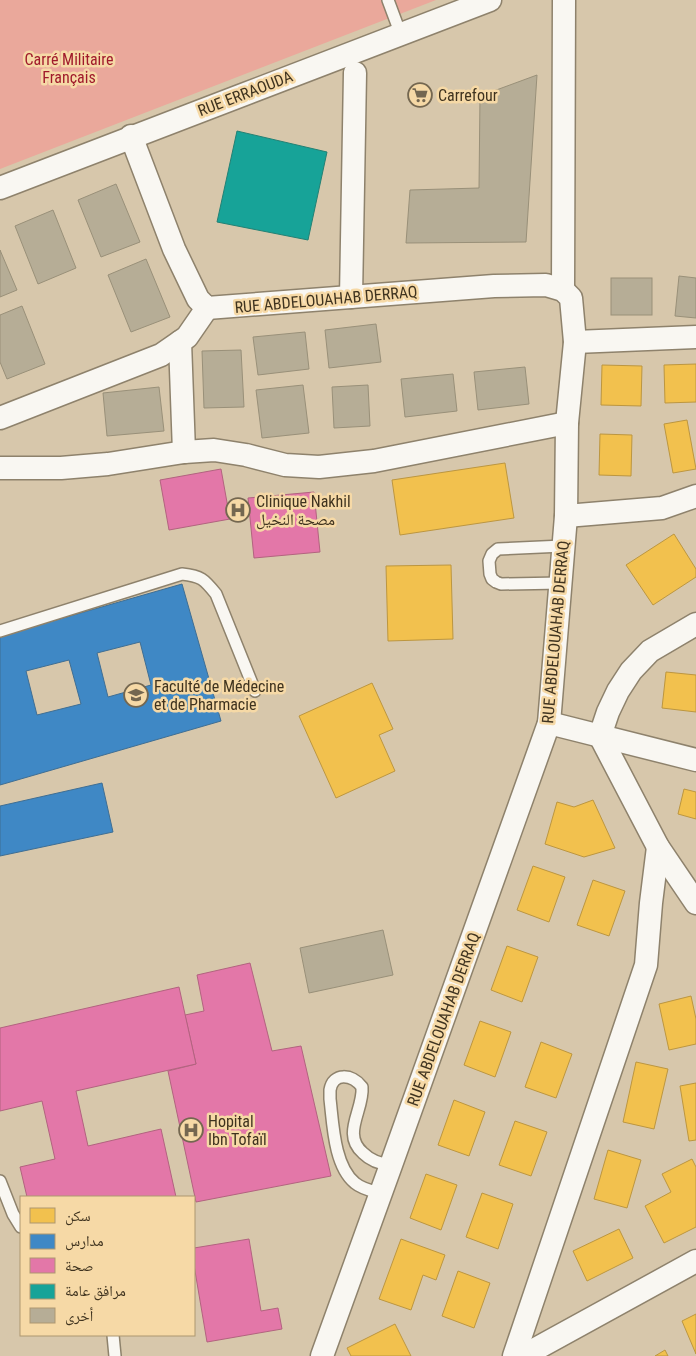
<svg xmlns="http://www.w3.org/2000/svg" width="696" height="1356" font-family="'Roboto Condensed','Noto Naskh Arabic',sans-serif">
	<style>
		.green { fill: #eaa89b }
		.homes { fill: #f2c14e; stroke: #bc9640 }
		.schools { fill: #3f88c5; stroke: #3f6e93; fill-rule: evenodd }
		.health { fill: #e377a8; stroke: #b2637f }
		.public { fill: #17a398; stroke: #238174 }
		.building { fill: #b6ad96; stroke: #999079 }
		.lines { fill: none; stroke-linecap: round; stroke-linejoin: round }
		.lane-casing { stroke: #8e826c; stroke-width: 14 }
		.street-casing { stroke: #8e826c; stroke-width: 25 }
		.lane { stroke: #f9f7f2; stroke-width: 11 }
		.street { stroke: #f9f7f2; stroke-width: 22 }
		.labels { text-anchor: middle; stroke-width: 5; stroke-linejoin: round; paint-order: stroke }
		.park-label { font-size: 16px; fill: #a01a2b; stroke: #f6d9a6 }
		.street-label { font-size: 16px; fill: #3f331f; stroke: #f6d9a6 }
		.poi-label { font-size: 16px; fill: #3f331f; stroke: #f6d9a6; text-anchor: start }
	</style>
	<rect width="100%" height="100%" fill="#d7c7ab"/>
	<polygon class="green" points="0,0 436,0 0,169"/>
	<g class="homes">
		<polygon points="696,364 696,402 665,403 664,365"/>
		<polygon points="602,365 642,366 641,406 601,405"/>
		<polygon points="687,420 696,469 673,473 664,424"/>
		<polygon points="600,434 632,435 631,476 599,475"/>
		<polygon points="505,463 514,518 400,535 392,480"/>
		<polygon points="674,534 696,569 696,577 653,605 626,565"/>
		<polygon points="451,565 453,639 388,641 386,566"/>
		<polygon points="666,672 696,675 696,712 662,708"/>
		<polygon points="372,683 393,729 379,735 395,771 336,798 299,716"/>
		<polygon points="684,789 696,792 696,819 678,814"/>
		<polygon points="593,800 615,848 584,857 545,844 557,802 574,807"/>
		<polygon points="533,866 565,877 549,922 517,910"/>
		<polygon points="593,880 625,891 609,936 577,925"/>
		<polygon points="507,946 538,957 522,1002 491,990"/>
		<polygon points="691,996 696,1019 696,1044 669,1050 659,1004"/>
		<polygon points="480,1021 511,1032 495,1077 464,1065"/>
		<polygon points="541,1042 572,1054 556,1098 525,1087"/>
		<polygon points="636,1062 668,1069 654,1129 623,1122"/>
		<polygon points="696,1083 696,1140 689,1141 680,1086"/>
		<polygon points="454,1100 485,1112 469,1156 438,1145"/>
		<polygon points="515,1121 547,1132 531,1176 499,1165"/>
		<polygon points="608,1150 641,1160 627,1208 594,1199"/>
		<polygon points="692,1159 696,1167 696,1227 664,1243 645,1206 671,1192 662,1174"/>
		<polygon points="426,1174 457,1185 441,1230 410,1218"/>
		<polygon points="482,1193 513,1204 498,1249 466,1237"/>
		<polygon points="619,1229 633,1258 587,1281 573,1251"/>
		<polygon points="401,1239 445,1255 436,1280 423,1275 411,1310 379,1299"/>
		<polygon points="458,1271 490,1283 474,1328 442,1316"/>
		<polygon points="696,1314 696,1354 682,1321"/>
		<polygon points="395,1324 411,1356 351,1356 347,1348"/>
		<polygon points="665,1350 668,1356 655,1356"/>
	</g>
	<g class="schools">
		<path d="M182 584 221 721 0 785V636ZM140 642 151 685 108 697 97 653ZM69 660 81 704 37 715 26 671Z"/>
		<polygon points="102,783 113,832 0,856 0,806"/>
	</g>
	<g class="health">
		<polygon points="221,469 230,519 169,530 160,480"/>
		<polygon points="314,492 320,552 254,558 248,498"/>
		<polygon points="250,963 272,1051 301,1046 331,1176 196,1202 168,1071 196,1064 185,1015 204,1011 197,975"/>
		<polygon points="179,987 196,1064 76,1091 88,1146 161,1129 176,1197 27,1197 20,1167 55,1159 42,1101 0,1111 0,1028"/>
		<polygon points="249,1239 261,1311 278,1308 282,1329 207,1342 194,1265 194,1248"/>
	</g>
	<polygon class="public" points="237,131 327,152 308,240 217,222"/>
	<g class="building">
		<polygon points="537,75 526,242 406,243 410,190 479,188 480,96"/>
		<polygon points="116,184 140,242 101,257 78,200"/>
		<polygon points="53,210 76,268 38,284 15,226"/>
		<polygon points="0,250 17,290 0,297"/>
		<polygon points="146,259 170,317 131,332 108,275"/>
		<polygon points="679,276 696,278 696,318 675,316"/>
		<rect x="611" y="278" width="41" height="37"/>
		<polygon points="22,306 45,364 7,379 0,362 0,315"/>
		<polygon points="376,324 381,362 329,368 325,330"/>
		<polygon points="305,332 309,369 258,375 253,337"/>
		<polygon points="241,350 244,407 204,408 202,351"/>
		<polygon points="525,367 529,404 478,410 474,372"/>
		<polygon points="453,374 457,411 405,417 401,379"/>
		<polygon points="303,385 309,433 262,438 256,390"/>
		<polygon points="368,385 370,426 334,428 332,387"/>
		<polygon points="159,387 164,431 107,436 103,393"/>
		<polygon points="383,930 393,975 309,993 300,948"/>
	</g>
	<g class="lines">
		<g class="lane-casing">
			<g id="lane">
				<polyline points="388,0 401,35"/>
				<polyline points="561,583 501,584 496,582 492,579 490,574 489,561 492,554 498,549 563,546"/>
				<path d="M0 631 182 574C201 576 204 579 216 594L255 691"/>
				<polyline points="0,1181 13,1214 21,1227"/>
				<path d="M380 1193C372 1191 362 1189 355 1183 334 1166 333 1124 330 1099 330 1096 330 1093 330 1090 333 1072 352 1074 362 1087 364 1110 341 1134 363 1153 371 1161 380 1164 391 1165"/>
				<polyline points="113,1335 115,1356"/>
			</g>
		</g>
		<g class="street-casing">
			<g id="street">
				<polyline points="131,136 174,249 198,299 207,308 494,286 546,285 563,290 571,298 575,342 567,423 566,516 549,723 391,1165 322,1356"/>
				<path d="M0 188C163 124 327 64 490 0"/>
				<polyline points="563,290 564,0"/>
				<polyline points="351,297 355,73"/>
				<polyline points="180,342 184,452"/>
				<polyline points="575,342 696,337"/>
				<polyline points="0,418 161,355 187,337 207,308"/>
				<polyline points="0,468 61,468 108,464 184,452 214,450 246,455 285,465 319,467 374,461 567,423"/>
				<polyline points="566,516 662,508 696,496"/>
				<polyline points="696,624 650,651 631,671 618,691 608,712 600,736 658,847 696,903"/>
				<polyline points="549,723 696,760"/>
				<polyline points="514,1356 646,965 651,903 658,847"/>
				<polyline points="523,1356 696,1261"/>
			</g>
		</g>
		<use href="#lane" class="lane"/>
		<use href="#street" class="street"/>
	</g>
	<defs>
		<g id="supermarket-ring" transform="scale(1.25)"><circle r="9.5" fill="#f6d9a6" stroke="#746750" stroke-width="1.5"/><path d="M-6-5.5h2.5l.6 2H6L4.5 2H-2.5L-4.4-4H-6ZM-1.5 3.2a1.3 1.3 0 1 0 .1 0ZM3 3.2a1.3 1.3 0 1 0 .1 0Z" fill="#746750"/></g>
		<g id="hospital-ring" transform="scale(1.25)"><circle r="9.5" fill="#f6d9a6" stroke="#746750" stroke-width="1.5"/><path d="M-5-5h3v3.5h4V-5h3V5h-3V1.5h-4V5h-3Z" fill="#746750"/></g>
		<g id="university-ring" transform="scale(1.25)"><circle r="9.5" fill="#f6d9a6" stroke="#746750" stroke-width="1.5"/><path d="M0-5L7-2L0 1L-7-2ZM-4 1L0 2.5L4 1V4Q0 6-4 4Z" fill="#746750"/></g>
	</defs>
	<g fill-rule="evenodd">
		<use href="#supermarket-ring" x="420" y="95"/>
		<use href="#hospital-ring" x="238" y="510"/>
		<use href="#university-ring" x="136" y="695"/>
		<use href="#hospital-ring" x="191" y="1130"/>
	</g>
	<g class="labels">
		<g class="park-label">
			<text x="69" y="65">Carré Militaire<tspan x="69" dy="18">Français</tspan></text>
		</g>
		<g class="street-label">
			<text transform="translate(245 93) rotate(-21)" y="6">RUE ERRAOUDA</text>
			<text transform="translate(326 299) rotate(-5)" y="6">RUE ABDELOUAHAB DERRAQ</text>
			<text transform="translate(555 632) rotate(-85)" y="6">RUE ABDELOUAHAB DERRAQ</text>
			<text transform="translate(443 1019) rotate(-70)" y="6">RUE ABDELOUAHAB DERRAQ</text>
		</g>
		<g class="poi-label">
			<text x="438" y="101">Carrefour</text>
			<text x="256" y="507">Clinique Nakhil<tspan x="256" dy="18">مصحة النخيل</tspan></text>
			<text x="154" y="692">Faculté de Médecine<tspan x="154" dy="18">et de Pharmacie</tspan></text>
			<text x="208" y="1127">Hopital<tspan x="208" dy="18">Ibn Tofaïl</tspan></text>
		</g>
	</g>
	<rect x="20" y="1196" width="175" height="140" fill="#f6d9a6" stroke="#ad9770"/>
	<rect x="30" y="1208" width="25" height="15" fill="#f2c14e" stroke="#ad9770"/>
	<text x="65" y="1221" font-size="15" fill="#3f331f">سكن</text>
	<rect x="30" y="1234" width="25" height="15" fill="#3f88c5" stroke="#ad9770"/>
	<text x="65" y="1246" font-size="15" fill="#3f331f">مدارس</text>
	<rect x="30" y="1258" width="25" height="15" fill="#e377a8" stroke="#ad9770"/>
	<text x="65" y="1271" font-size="15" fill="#3f331f">صحة</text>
	<rect x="30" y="1284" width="25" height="15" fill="#17a398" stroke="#ad9770"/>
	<text x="65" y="1296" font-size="15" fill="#3f331f">مرافق عامة</text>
	<rect x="30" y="1308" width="25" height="15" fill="#b6ad96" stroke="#ad9770"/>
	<text x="65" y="1321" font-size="15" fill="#3f331f">أخرى</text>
</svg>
